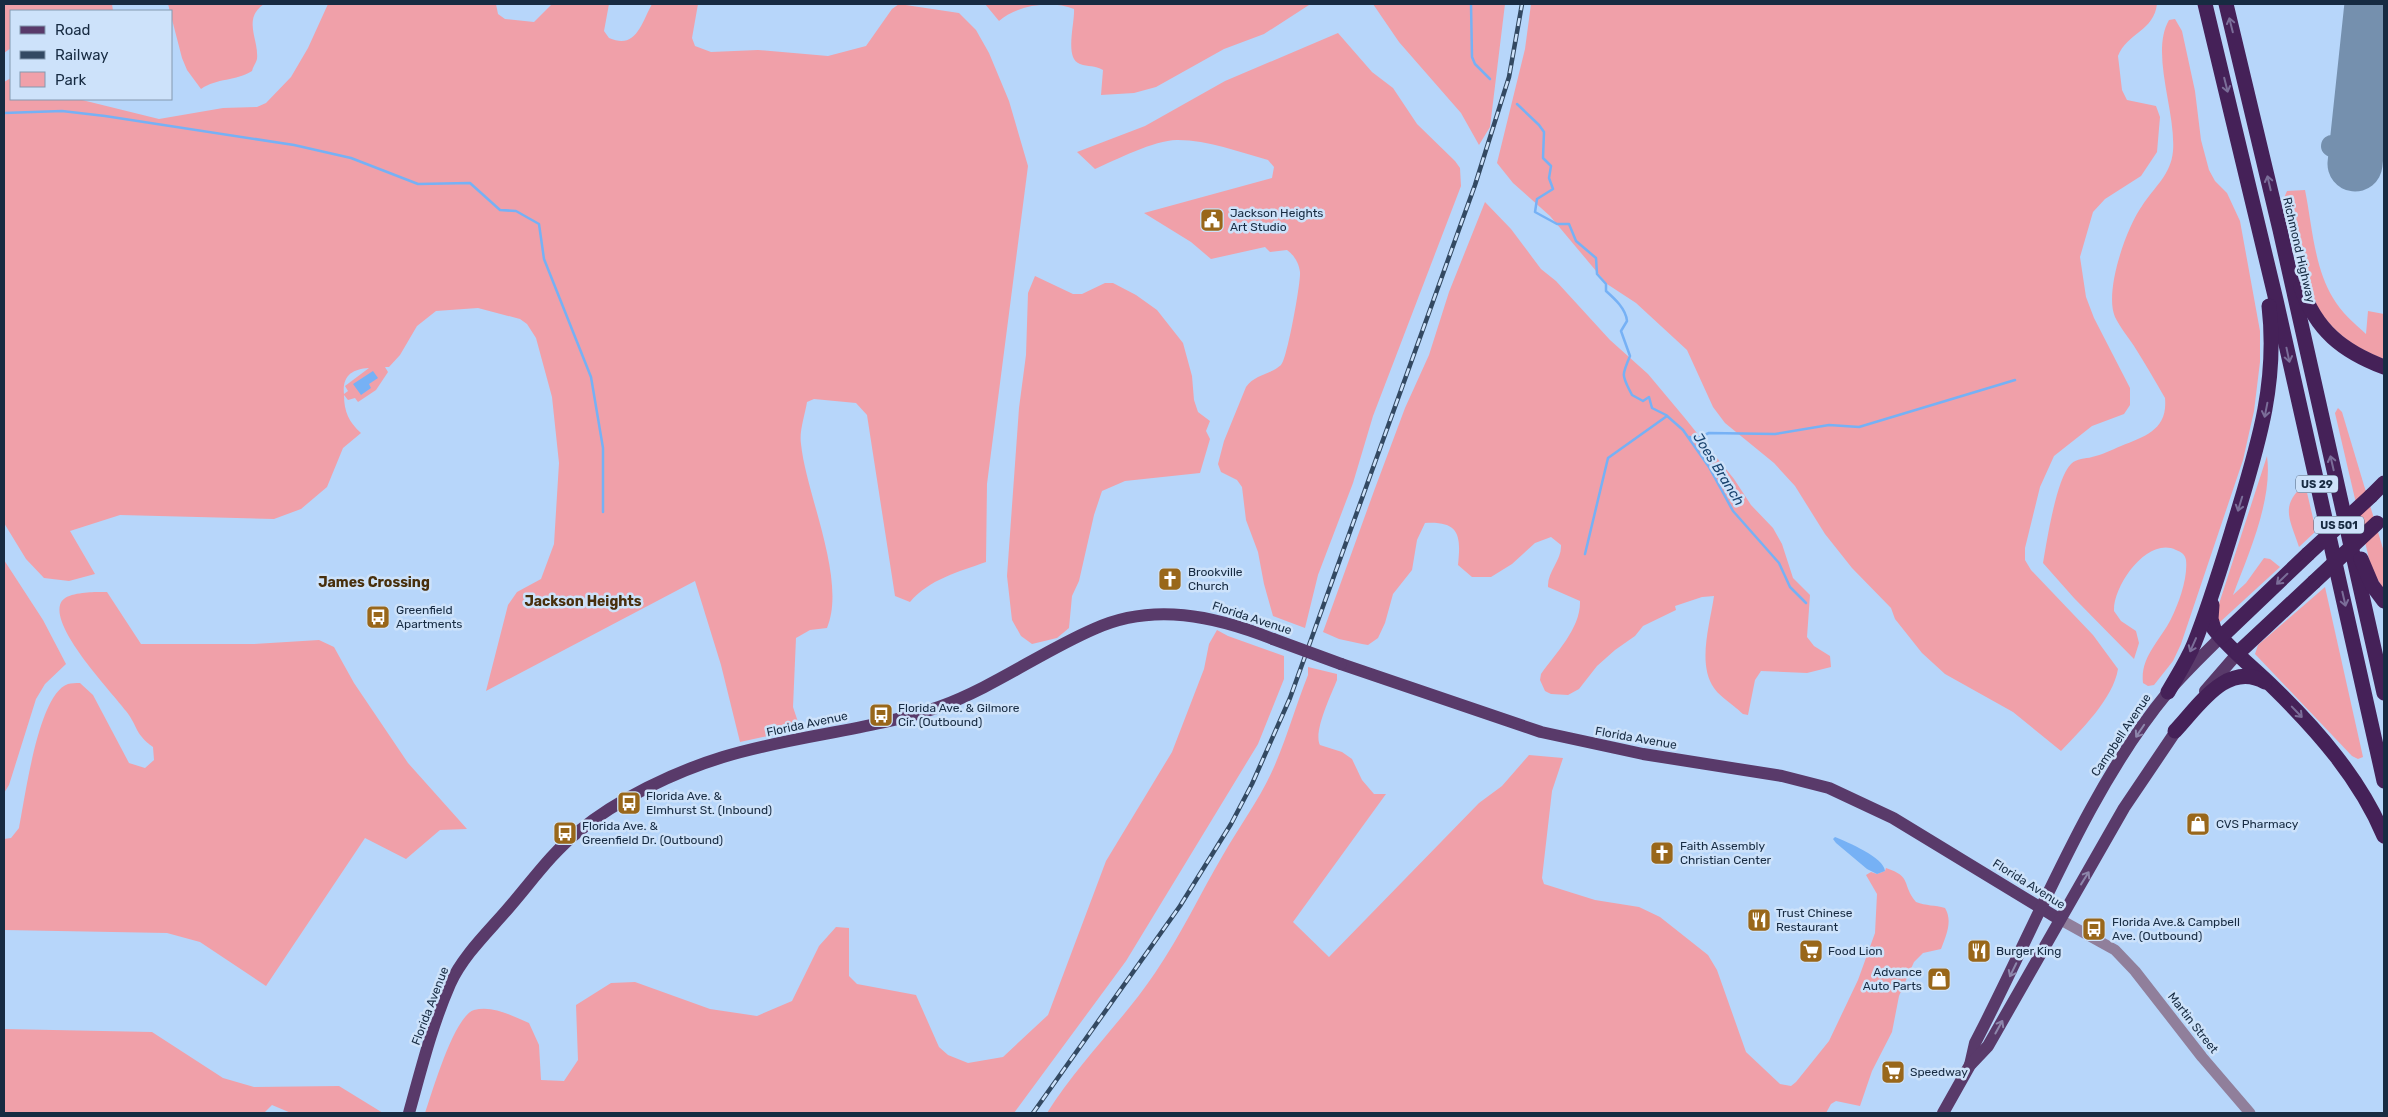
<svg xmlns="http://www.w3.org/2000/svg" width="2388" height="1117" font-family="Rubik,sans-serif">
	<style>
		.green { fill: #f0a0a9; fill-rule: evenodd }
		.water { fill: #76b1f5 }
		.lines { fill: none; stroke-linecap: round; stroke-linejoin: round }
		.stream { stroke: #76b1f5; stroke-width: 2.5 }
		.taxiway { stroke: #7590ae; stroke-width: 22 }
		.runway { stroke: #7590ae; stroke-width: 55 }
		.minor { stroke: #907f9b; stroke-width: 11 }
		.major { stroke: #593a6a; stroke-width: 12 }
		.highway { stroke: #452158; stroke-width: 15 }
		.rail-casing { stroke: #334962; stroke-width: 4.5 }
		.rail { stroke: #cde2fa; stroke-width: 2.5; stroke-dasharray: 8; stroke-linecap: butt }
		.major-bridge { stroke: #593a6a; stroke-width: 12 }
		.highway-bridge { stroke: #452158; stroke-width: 15 }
		.oneway { stroke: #7b6e99 }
		.oneway2 { stroke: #8d86ab }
		.labels { text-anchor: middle; stroke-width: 5; stroke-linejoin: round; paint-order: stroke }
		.shield { fill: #cde2fa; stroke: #4e6279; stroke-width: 1 }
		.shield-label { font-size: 11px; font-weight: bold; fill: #172b42 }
		.poi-label { font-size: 12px; fill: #172b42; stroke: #cde2fa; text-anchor: start }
		.street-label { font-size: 12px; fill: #172b42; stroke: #cde2fa }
		.water-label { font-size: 14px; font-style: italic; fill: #19426d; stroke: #cde2fa }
		.neighbourhood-label { font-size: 14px; font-weight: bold; fill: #482f0c; stroke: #cde2fa }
	</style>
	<rect width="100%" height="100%" fill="#b7d6fa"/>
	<g class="green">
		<polygon points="4,4 112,4 113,11 11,11 11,48 4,53"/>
		<path d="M168 4H264C242 19 259 39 257 59 256 63 253 67 252 71 236 81 217 78 201 89L187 70 182 58Z"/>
		<path d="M328 4H496L498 14 505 19 534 22 552 4H609L604 31 609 38C636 50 641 24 652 4H698L692 38 695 46 711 52 758 50 828 56 866 46 892 9 899 4 959 13 976 30 989 53 1009 101 1028 166 987 484 986 562C958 572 930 579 910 602L895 596 867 415 856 403 814 399 807 402C805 415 799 431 801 444 806 494 847 580 827 628L810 630 796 638 793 707 798 722 796 730 740 742 721 665 695 581 486 691 508 605 517 592 541 579 554 544 559 463 552 397 536 338 527 324 520 319 478 308 436 311 417 326 400 355 389 367H385L388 372 376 390 358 402 355 398 348 400 344 395C344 412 349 422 361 433L343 448 327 487 301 509 274 519 120 515 70 531 95 574 69 581 44 578 26 559 4 523V82L11 78V99H78L159 119 223 108 257 107 266 103 291 77 308 48ZM369 368 345 386 348 391 344 394C342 376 352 369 369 368Z"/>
		<path d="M985 4H1309V5L1264 34 1224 49 1156 87 1134 93 1101 95 1103 70C1095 65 1088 67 1080 64 1064 59 1075 23 1074 9 1051 0 1017 5 999 21Z"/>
		<polygon points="1373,4 1505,4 1490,127 1479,145 1461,113 1399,42"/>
		<path d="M1531 4H2157C2154 31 2127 33 2118 56L2122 90 2127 100 2156 106 2160 117 2157 152 2141 176 2105 199 2093 212 2080 257 2086 297 2094 318 2130 388V405L2124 414 2092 426 2054 456 2040 487 2025 548V560L2031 570 2093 635 2118 669C2113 699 2081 730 2061 751L2013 712 1945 674 1922 653 1895 619 1891 608 1852 568 1825 534 1795 486 1774 463 1725 423 1713 407 1687 350 1636 303 1607 284 1550 216 1513 183 1497 163 1525 49Z"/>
		<path d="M2175 19 2182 31 2195 91 2201 140 2209 170 2215 181 2227 193 2240 221 2260 331V362L2254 411 2243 460 2181 644 2173 661 2154 685 2148 686 2143 683C2140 657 2160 641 2171 619 2179 603 2188 578 2186 560 2185 554 2181 552 2176 550 2148 536 2113 585 2114 611L2121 621 2136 631 2139 643 2134 659 2074 598 2043 563C2047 541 2056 479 2071 464 2077 458 2085 459 2092 457 2102 455 2111 450 2121 446 2145 436 2168 430 2165 398 2155 381 2145 363 2134 346 2128 337 2120 327 2115 317 2104 292 2126 228 2142 206 2154 187 2171 175 2173 151 2176 111 2150 53 2169 20Z"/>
		<path d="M1338 33 1372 72 1393 88 1417 124 1455 161 1460 168 1461 186 1373 416 1353 483 1318 575 1305 628 1273 616 1264 584 1258 552 1246 520 1242 487 1237 480 1221 472 1218 464 1224 441 1246 387C1255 374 1270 375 1281 365 1287 360 1301 282 1300 272 1299 263 1294 255 1287 250L1270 252 1265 247 1211 259 1191 242 1144 213 1272 178 1274 167 1268 160C1239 152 1208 140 1178 140 1157 139 1115 160 1095 169L1077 152 1145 126 1225 81Z"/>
		<path d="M2305 190C2312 224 2314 267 2333 298 2341 312 2354 323 2366 334L2368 311 2384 314V359C2304 329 2303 271 2284 198L2287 191Z"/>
		<path d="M1485 202 1511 229 1541 269 1556 281 1610 340 1648 374 1684 417 1734 479 1751 505 1773 528 1782 544 1793 578 1810 595 1807 637 1814 646 1830 656 1831 667 1807 673 1761 671 1755 680 1748 715 1743 714C1736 707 1718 695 1714 688 1697 664 1710 624 1714 596L1702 597 1675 606 1676 610 1643 626 1635 636 1615 650 1597 666 1579 689 1568 695 1551 694 1545 691 1540 680 1541 674C1556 653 1581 628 1580 601L1548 587C1547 572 1562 560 1561 545L1551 537 1535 543 1512 564 1491 577H1472L1458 565C1461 536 1460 521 1425 523L1417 540 1412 570 1393 594 1385 623 1378 638 1368 645 1362 644 1339 639 1323 632 1374 491 1405 408 1429 355 1449 292Z"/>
		<polygon points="1035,276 1073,294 1082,294 1105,283 1113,283 1136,295 1157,310 1183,343 1192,376 1194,400 1198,412 1210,421 1206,431 1210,439 1200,473 1125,481 1102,491 1094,515 1079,581 1072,596 1069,628 1057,638 1032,644 1021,636 1012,620 1007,576 1019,408 1026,355 1028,293"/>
		<polygon points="2338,408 2342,412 2384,552 2384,590 2373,572 2369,559 2335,413"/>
		<path d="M2267 456C2273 500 2248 555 2233 595L2246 583 2264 558 2270 559 2280 567 2220 622 2216 618 2217 610Z"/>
		<path d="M2305 484 2316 531 2299 547C2290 519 2279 506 2305 484Z"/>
		<polygon points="4,560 43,620 66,664 45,684 36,699 9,785 4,793"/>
		<polygon points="2325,587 2363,757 2358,759 2352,756 2255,654 2258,645"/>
		<path d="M94 592H107L141 644H254L319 640 334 647 354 683 408 763 467 829 440 830 406 859 365 838 266 986 200 942 167 933 4 930V839L11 838 19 828C25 799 38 694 68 684 71 683 76 683 80 683L93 695 129 763 145 768 154 760 153 747C134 733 139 728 126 711 111 691 53 631 60 605 63 593 84 593 94 592Z"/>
		<path d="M1217 630 1228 636 1284 656V679L1258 744 1126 961 1014 1113H425C432 1093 454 1016 474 1010 493 1005 512 1016 529 1023L539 1045 541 1080 564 1081 578 1060 576 1005 611 983 635 982 710 1009 757 1016 792 1001 819 946 836 927 849 928V976L857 984 916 995 939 1047 948 1055 968 1063 1003 1057 1048 1015 1106 861 1172 752 1204 669 1209 644Z"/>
		<path d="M1308 667 1337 674V680C1331 695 1313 732 1320 745L1342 752 1352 759 1362 780 1374 794H1386L1293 922 1329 957 1479 803 1502 786 1529 755 1563 758 1552 791 1542 878 1544 884 1595 900 1639 907 1660 917 1708 955 1717 970 1746 1052 1780 1084 1791 1086 1796 1082 1829 1041 1858 980 1875 933 1877 894 1866 875 1871 872 1877 874 1885 871 1886 868C1913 877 1901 884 1916 902 1926 906 1935 905 1945 908 1953 921 1946 936 1941 949L1923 953 1914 962 1899 996 1892 1032 1872 1071 1860 1106 1836 1101 1831 1104 1826 1113H1047C1078 1063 1122 1022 1155 973 1181 935 1200 894 1223 855 1240 825 1260 799 1274 767 1287 737 1296 705 1308 675Z"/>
		<polygon points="4,1029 152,1032 223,1078 254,1087 339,1086 383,1113 291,1113 272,1105 264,1113 4,1113"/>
	</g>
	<g class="water">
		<polygon points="373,371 378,378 369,384 371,388 361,395 353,384"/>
		<path d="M1835 837C1847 842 1884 857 1885 871L1877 874 1867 869 1836 843 1833 839Z"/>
	</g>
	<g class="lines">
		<g class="stream">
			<polyline points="1471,4 1472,57 1475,64 1490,79"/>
			<path d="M1517 104 1539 125 1544 132 1543 158 1551 166 1549 178 1553 189 1537 199 1535 212 1557 224H1569L1576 241 1596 258 1597 274 1606 284V291C1615 299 1626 309 1627 321L1621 331 1630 356C1621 377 1622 375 1632 395L1643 401 1649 397 1652 408 1666 415 1683 430 1709 467 1733 511 1779 563 1790 587 1806 603"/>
			<polyline points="4,113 62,111 105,116 294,145 351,158 418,184 470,183 500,210 516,211 539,224 544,259 591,377 603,448 603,512"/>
			<polyline points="1690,437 1693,440 1709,433 1775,434 1829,425 1859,427 2015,380"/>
			<polyline points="1585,554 1608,458 1667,416"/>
		</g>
		<polyline class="taxiway" points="2332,146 2357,149"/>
		<polyline class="runway" points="2355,164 2372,4"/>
		<polyline class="minor" points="2059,919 2115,950 2135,971 2202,1057 2250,1113"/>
		<g class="major">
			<polyline points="1341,664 1541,732 1643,754 1782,776 1829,788 1893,818 2059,919"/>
			<polyline points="2205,691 2238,653"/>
			<path d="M1970 1065 1975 1043C2035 929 2086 791 2168 692 2184 673 2203 655 2221 637"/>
			<path d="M409 1113C421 1070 432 1025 450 984 463 956 486 934 506 911 529 885 551 853 579 831 618 799 674 772 723 757 794 735 869 731 939 707 994 687 1041 652 1094 629 1153 602 1215 616 1273 639"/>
			<polyline points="1943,1113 1970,1065 1988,1046 2124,808 2180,725"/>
		</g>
		<g class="highway">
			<polyline points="2205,4 2276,300 2384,781"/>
			<polyline points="2226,4 2280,230 2384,693"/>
			<path d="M2301 287C2316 330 2342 351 2384 367"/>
			<polyline points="2371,496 2384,483"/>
			<polyline points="2361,559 2372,585 2384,601"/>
			<path d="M2212 605 2211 619 2214 629C2231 651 2254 668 2274 688 2318 731 2360 779 2384 836"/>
			<polyline points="2221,637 2308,554"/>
			<polyline points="2238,653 2314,582"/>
			<path d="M2168 692C2177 676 2187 661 2194 644 2210 604 2223 560 2236 518 2258 445 2278 383 2269 306"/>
			<path d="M2175 731C2198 707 2227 660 2265 682"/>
		</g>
		<g class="rail-casing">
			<polyline id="rail" points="1033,1113 1180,906 1231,824 1252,784 1290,698 1475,185 1509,77 1522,4"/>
		</g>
		<use href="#rail" class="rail"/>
		<polyline class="major-bridge" points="1273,639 1341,664"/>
		<g class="highway-bridge">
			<polyline points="2308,554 2371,496"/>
			<polyline points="2314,582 2377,523"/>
		</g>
	</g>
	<defs><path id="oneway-shaft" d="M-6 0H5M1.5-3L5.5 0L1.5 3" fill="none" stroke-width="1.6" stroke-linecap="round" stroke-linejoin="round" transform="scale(1.25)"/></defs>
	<g class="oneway">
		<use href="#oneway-shaft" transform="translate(2231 25) rotate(-104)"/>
		<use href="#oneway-shaft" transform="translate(2226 85) rotate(76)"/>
		<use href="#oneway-shaft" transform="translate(2269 183) rotate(-103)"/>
		<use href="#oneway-shaft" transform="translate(2288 355) rotate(78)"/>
		<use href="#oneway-shaft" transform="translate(2266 410) rotate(101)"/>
		<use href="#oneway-shaft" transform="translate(2332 463) rotate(-103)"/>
		<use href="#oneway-shaft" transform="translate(2240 504) rotate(107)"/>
		<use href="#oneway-shaft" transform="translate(2282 579) rotate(136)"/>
		<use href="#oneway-shaft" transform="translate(2344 599) rotate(77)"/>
		<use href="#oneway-shaft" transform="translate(2193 645) rotate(114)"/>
		<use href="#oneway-shaft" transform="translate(2297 712) rotate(46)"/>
	</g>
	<g class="oneway2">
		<use href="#oneway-shaft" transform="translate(2140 731) rotate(124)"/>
		<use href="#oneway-shaft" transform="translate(2085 878) rotate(-58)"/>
		<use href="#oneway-shaft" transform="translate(2013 970) rotate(116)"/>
		<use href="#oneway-shaft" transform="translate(1999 1027) rotate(-61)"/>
	</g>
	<defs>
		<g id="civic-square" transform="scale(1.25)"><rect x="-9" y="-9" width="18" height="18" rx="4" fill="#99671a" stroke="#cde2fa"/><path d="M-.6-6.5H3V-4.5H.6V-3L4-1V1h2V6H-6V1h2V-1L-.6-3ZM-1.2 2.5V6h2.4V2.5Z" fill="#fff"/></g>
		<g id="church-square" transform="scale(1.25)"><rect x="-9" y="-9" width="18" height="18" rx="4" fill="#99671a" stroke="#cde2fa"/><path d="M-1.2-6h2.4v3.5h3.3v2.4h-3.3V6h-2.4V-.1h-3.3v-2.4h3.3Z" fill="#fff"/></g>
		<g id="bus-square" transform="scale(1.25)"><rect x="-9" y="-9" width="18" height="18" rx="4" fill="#99671a" stroke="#cde2fa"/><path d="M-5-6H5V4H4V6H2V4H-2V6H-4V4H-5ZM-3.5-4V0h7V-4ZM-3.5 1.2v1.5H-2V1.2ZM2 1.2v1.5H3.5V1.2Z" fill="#fff"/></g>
		<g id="shop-square" transform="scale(1.25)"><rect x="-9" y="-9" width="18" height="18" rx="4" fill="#99671a" stroke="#cde2fa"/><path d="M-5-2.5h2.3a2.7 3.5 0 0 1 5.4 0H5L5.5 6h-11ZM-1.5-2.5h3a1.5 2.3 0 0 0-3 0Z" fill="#fff"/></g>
		<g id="restaurant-square" transform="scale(1.25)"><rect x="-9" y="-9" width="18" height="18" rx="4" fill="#99671a" stroke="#cde2fa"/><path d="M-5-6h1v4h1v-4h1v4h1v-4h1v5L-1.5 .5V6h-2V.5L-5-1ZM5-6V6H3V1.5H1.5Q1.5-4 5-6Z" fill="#fff"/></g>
		<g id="supermarket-square" transform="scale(1.25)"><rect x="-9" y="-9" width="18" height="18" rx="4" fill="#99671a" stroke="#cde2fa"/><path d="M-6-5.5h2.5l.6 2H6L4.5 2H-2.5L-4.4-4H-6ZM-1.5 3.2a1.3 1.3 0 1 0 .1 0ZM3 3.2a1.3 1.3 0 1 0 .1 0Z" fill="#fff"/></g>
	</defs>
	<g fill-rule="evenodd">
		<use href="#civic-square" x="1212" y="220"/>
		<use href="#church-square" x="1170" y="579"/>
		<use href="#bus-square" x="378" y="617"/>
		<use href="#bus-square" x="881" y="715"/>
		<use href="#bus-square" x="629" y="803"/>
		<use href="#shop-square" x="2198" y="824"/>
		<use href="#bus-square" x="565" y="833"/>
		<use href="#church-square" x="1662" y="853"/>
		<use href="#restaurant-square" x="1759" y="920"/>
		<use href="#bus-square" x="2094" y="929"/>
		<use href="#supermarket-square" x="1811" y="951"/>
		<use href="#restaurant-square" x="1979" y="951"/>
		<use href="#shop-square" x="1939" y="979"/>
		<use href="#supermarket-square" x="1893" y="1072"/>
	</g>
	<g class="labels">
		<g class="shield">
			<rect x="2296" y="475.5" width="42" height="17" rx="4"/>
			<rect x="2314" y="516.5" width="50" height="17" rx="4"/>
		</g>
		<g class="shield-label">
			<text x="2317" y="488">US 29</text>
			<text x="2339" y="529">US 501</text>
		</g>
		<g class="poi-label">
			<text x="1230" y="217">Jackson Heights<tspan x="1230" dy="14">Art Studio</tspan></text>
			<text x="1188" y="576">Brookville<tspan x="1188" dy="14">Church</tspan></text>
			<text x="396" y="614">Greenfield<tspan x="396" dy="14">Apartments</tspan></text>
			<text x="898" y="712">Florida Ave. &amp; Gilmore<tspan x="898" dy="14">Cir. (Outbound)</tspan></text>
			<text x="646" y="800">Florida Ave. &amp;<tspan x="646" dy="14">Elmhurst St. (Inbound)</tspan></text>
			<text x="2216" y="828">CVS Pharmacy</text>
			<text x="582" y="830">Florida Ave. &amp;<tspan x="582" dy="14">Greenfield Dr. (Outbound)</tspan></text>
			<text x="1680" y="850">Faith Assembly<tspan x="1680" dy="14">Christian Center</tspan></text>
			<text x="1776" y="917">Trust Chinese<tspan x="1776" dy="14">Restaurant</tspan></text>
			<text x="2112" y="926">Florida Ave.&amp; Campbell<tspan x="2112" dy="14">Ave. (Outbound)</tspan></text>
			<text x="1828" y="955">Food Lion</text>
			<text x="1996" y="955">Burger King</text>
			<text x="1922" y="976" text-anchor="end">Advance<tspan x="1922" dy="14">Auto Parts</tspan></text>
			<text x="1910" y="1076">Speedway</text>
		</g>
		<g class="street-label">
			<text transform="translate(2299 250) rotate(77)" y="4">Richmond Highway</text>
			<text transform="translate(1252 618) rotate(18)" y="4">Florida Avenue</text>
			<text transform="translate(807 724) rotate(-12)" y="4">Florida Avenue</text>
			<text transform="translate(2121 735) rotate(-56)" y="4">Campbell Avenue</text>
			<text transform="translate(1636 738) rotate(10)" y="4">Florida Avenue</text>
			<text transform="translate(2029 884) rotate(32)" y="4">Florida Avenue</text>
			<text transform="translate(430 1006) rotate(-69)" y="4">Florida Avenue</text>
			<text transform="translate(2193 1023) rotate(52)" y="4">Martin Street</text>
		</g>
		<g class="water-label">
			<text transform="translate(1719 469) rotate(58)" y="5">Joes Branch</text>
		</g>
		<g class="neighbourhood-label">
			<text x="374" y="587">James Crossing</text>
			<text x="583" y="606">Jackson Heights</text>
		</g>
	</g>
	<rect width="2388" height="1117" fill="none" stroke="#172b42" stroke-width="10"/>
	<rect x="10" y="10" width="162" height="90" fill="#cde2fa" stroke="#8499b0"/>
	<rect x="20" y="26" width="25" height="8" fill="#593a6a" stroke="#8499b0"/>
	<text x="55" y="35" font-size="15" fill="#172b42">Road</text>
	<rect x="20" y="51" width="25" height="8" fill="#334962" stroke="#8499b0"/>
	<text x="55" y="60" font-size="15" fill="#172b42">Railway</text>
	<rect x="20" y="72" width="25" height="15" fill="#f0a0a9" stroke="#8499b0"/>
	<text x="55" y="85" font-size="15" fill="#172b42">Park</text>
</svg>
